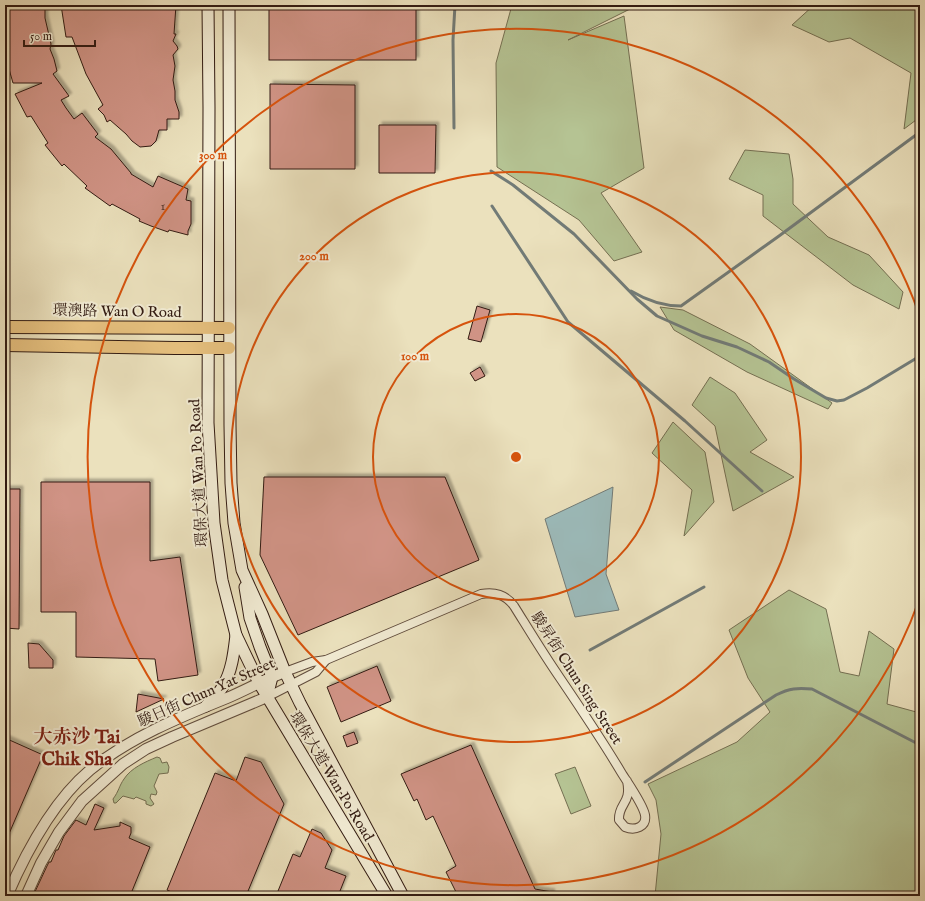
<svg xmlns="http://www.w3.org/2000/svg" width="925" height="901" font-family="'IM FELL English','Noto Serif TC',serif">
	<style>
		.green { fill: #b5c393; stroke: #746f52 }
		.water { fill: #9cbbbb; stroke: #727b77 }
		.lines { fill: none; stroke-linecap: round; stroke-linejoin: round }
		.stream { stroke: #727b77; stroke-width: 3 }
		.building { fill: #d09385; stroke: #321b12; filter: url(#shadow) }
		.minor-casing { stroke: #604c3d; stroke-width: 10 }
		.tertiary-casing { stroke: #604c3d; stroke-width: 12 }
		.secondary-casing { stroke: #321b12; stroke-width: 13 }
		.primary-casing { stroke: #321b12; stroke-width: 14 }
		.minor { stroke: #f2ecd4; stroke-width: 8 }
		.tertiary { stroke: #f2ecd4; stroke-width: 10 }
		.secondary { stroke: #f2ecd4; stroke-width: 11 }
		.primary { stroke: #e6c07e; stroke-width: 12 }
		.ring { fill: none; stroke: #d6530d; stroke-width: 2 }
		.labels { text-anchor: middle; stroke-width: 4; stroke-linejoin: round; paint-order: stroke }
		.number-label { font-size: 13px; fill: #5a392f }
		.street-label { font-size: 15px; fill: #321b12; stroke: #f2ecd4 }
		.district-label { font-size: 19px; font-weight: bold; fill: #7a1f14; stroke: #f2ecd4 }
		.centre { fill: #d6530d; stroke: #f2ecd4; stroke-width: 2 }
		.ring-label { font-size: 12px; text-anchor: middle; font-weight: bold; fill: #d6530d; stroke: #f2ecd4; stroke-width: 4; stroke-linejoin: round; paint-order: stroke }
	</style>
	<defs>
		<filter id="shadow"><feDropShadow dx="3" dy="-3" stdDeviation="1" flood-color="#0004"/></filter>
	</defs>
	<rect width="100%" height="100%" fill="#ebe1bd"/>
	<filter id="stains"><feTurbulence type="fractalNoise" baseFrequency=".005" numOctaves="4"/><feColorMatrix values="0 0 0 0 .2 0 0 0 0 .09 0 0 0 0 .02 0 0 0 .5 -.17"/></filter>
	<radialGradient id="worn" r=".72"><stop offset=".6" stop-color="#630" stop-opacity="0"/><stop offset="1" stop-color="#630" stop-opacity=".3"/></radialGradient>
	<g class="green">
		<polygon points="512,5 638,5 568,40 624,16 644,168 601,193 642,252 614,261 579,220 497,167 496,63"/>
		<polygon points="814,5 920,5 920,117 904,129 911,73 850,38 829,42 792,25"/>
		<polygon points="745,150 789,154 793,179 793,204 828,237 869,255 903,292 899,309 853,285 763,216 763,195 729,179"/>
		<polygon points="660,307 683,310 750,344 832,403 828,409 747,372 674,330"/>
		<polygon points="710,377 735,393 767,440 750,452 794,477 733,511 715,426 692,405"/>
		<polygon points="673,422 705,452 714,502 684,536 692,490 652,453"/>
		<polygon points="789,590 826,609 840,672 859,676 869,631 894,649 887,704 920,713 920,896 655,896 661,834 656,800 648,784 737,742 770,712 748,678 729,630"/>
		<path d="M157 757 160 758 162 763 167 762 169 767 168 773 159 774 154 786 157 792 156 795 151 794 150 798 154 804 151 806 146 804V801L136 797 134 799 123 796 116 803H114L113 799C119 791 119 786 124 779 131 768 145 762 157 757Z"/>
		<polygon points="575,767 591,806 571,814 555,774"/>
	</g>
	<polygon class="water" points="613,487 606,574 619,610 575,617 545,519"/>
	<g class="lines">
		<g class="stream">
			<polyline points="454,128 453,40 455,5"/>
			<polyline points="491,171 513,185 574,234 637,299 657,316 702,336 737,347 769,362 794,379 826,398 837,401 844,400 867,388 920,356"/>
			<polyline points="492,206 568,322 685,421 762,491"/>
			<path d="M631 291C646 300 663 306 681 306L779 236 920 132"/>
			<polyline points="590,650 704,587"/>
			<path d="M645 782 776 695C790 688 797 688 812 689L920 745"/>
		</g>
	</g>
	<g class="building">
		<polygon points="5,5 45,5 45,18 51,44 50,49 54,59 57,71 53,74 69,96 61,100 66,108 74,119 82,113 98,134 95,137 111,149 131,173 131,174 153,187 158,176 188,189 186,200 191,201 191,224 188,231 188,235 169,230 168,232 151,226 139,221 140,219 112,204 110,206 85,188 87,186 64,164 62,166 45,145 48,143 31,116 27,117 15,94 42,83 13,83 7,62 5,62"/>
		<polygon points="61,5 176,5 174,34 176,34 173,41 177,46 178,49 173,55 175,66 173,80 175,91 175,100 179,112 179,119 167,119 167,130 159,130 156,141 151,146 140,147 132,141 126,134 110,120 107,122 104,115 98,109 103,105 86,74 72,37 66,37"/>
		<rect x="269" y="5" width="147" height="55"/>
		<polygon points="270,84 355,85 355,169 270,169"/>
		<polygon points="379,125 436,125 435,173 379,173"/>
		<polygon points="477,306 490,310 481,342 468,339"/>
		<polygon points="480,367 485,376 475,381 470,373"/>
		<polygon points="264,477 445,477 479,560 298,635 260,555"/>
		<polygon points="41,482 150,482 150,561 180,557 198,675 158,681 155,659 76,657 76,612 41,612"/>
		<polygon points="5,489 20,489 19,629 5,628"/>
		<polygon points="28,643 39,644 53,660 53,668 29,668"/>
		<polygon points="377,666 391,701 341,722 327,687"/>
		<polygon points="138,694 164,699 136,712"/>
		<polygon points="354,732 358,743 347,747 343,736"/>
		<polygon points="5,738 43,755 5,843"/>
		<polygon points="471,745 535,889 552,892 551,896 458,896 446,872 456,866 433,816 426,820 417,799 414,801 401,774"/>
		<polygon points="245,757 261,762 284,804 246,896 181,896 167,890 215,773 236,781"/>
		<polygon points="95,804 104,808 94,830 120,826 120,822 131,827 131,833 129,838 150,847 130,896 33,896 47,866 49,862 51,862 56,850 58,850 64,836 76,820 86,825"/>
		<polygon points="312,829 321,833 332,850 325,868 346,876 338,896 276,896 293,854 300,857"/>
	</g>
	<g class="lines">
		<g class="minor-casing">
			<g id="minor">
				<path d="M285 672 312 662 326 660 481 594C495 592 505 594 514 606 529 630 544 655 560 678 581 709 602 740 621 772 627 782 643 804 645 815 647 827 635 831 625 827L619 820C618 803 632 804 627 781"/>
				<polyline points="267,697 316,672 326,660"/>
			</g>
		</g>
		<g class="tertiary-casing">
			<g id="tertiary">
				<path d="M7 896C26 852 52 802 90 770 129 738 180 717 227 698 246 690 265 679 285 672"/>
				<polyline points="26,896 41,863 59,832 82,801 123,764 146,749 172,737 267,697"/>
			</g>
		</g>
		<g class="secondary-casing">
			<g id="secondary">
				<polyline points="208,5 209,108 208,423 214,523 222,580 236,635 259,683 387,896"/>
				<polyline points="229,5 230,425 231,483 234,523 242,570 262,614 285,672 300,703 403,896"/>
				<polyline points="245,587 250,618 260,647 272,677 267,697"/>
				<path d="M206 706C212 700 219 694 223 686 232 671 234 652 236 635"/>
			</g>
		</g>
		<g class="primary-casing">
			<g id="primary">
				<polyline points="5,327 229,328"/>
				<polyline points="5,345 175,348 229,348"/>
			</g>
		</g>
		<use href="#minor" class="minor"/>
		<use href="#tertiary" class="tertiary"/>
		<use href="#secondary" class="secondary"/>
		<use href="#primary" class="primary"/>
	</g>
	<g class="ring">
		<circle cx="516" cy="457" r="143"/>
		<circle cx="516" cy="457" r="285"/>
		<path d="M919 600A428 428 0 1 1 919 314"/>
	</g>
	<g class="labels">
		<g class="number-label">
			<text x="163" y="210">1</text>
		</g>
		<g class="street-label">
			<text transform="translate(117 311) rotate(1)" y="5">環澳路 Wan O Road</text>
			<text transform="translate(198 473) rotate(-93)" y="5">環保大道 Wan Po Road</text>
			<text transform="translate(577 678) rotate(57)" y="5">駿昇街 Chun Sing Street</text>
			<text transform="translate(206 692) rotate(-24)" y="5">駿日街 Chun Yat Street</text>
			<text transform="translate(332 776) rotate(59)" y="5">環保大道 Wan Po Road</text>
		</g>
		<g class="district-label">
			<text x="77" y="743">大赤沙 Tai<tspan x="77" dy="22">Chik Sha</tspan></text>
		</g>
	</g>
	<circle cx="516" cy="457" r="6" class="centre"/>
	<g class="ring-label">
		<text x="213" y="159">300 m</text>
		<text x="314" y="260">200 m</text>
		<text x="415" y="360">100 m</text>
	</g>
	<rect width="925" height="901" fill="none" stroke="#ebe1bd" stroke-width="20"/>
	<rect x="6" y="6" width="913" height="889" fill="none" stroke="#321b12" stroke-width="2"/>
	<rect x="10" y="10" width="905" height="881" fill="none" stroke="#321b12"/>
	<path d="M24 40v6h71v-6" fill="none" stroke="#321b12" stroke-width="2"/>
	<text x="30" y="40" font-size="12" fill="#321b12" stroke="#f2ecd4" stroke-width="3" paint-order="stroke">50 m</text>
	<rect width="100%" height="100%" filter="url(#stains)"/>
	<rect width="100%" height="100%" fill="url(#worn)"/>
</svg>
